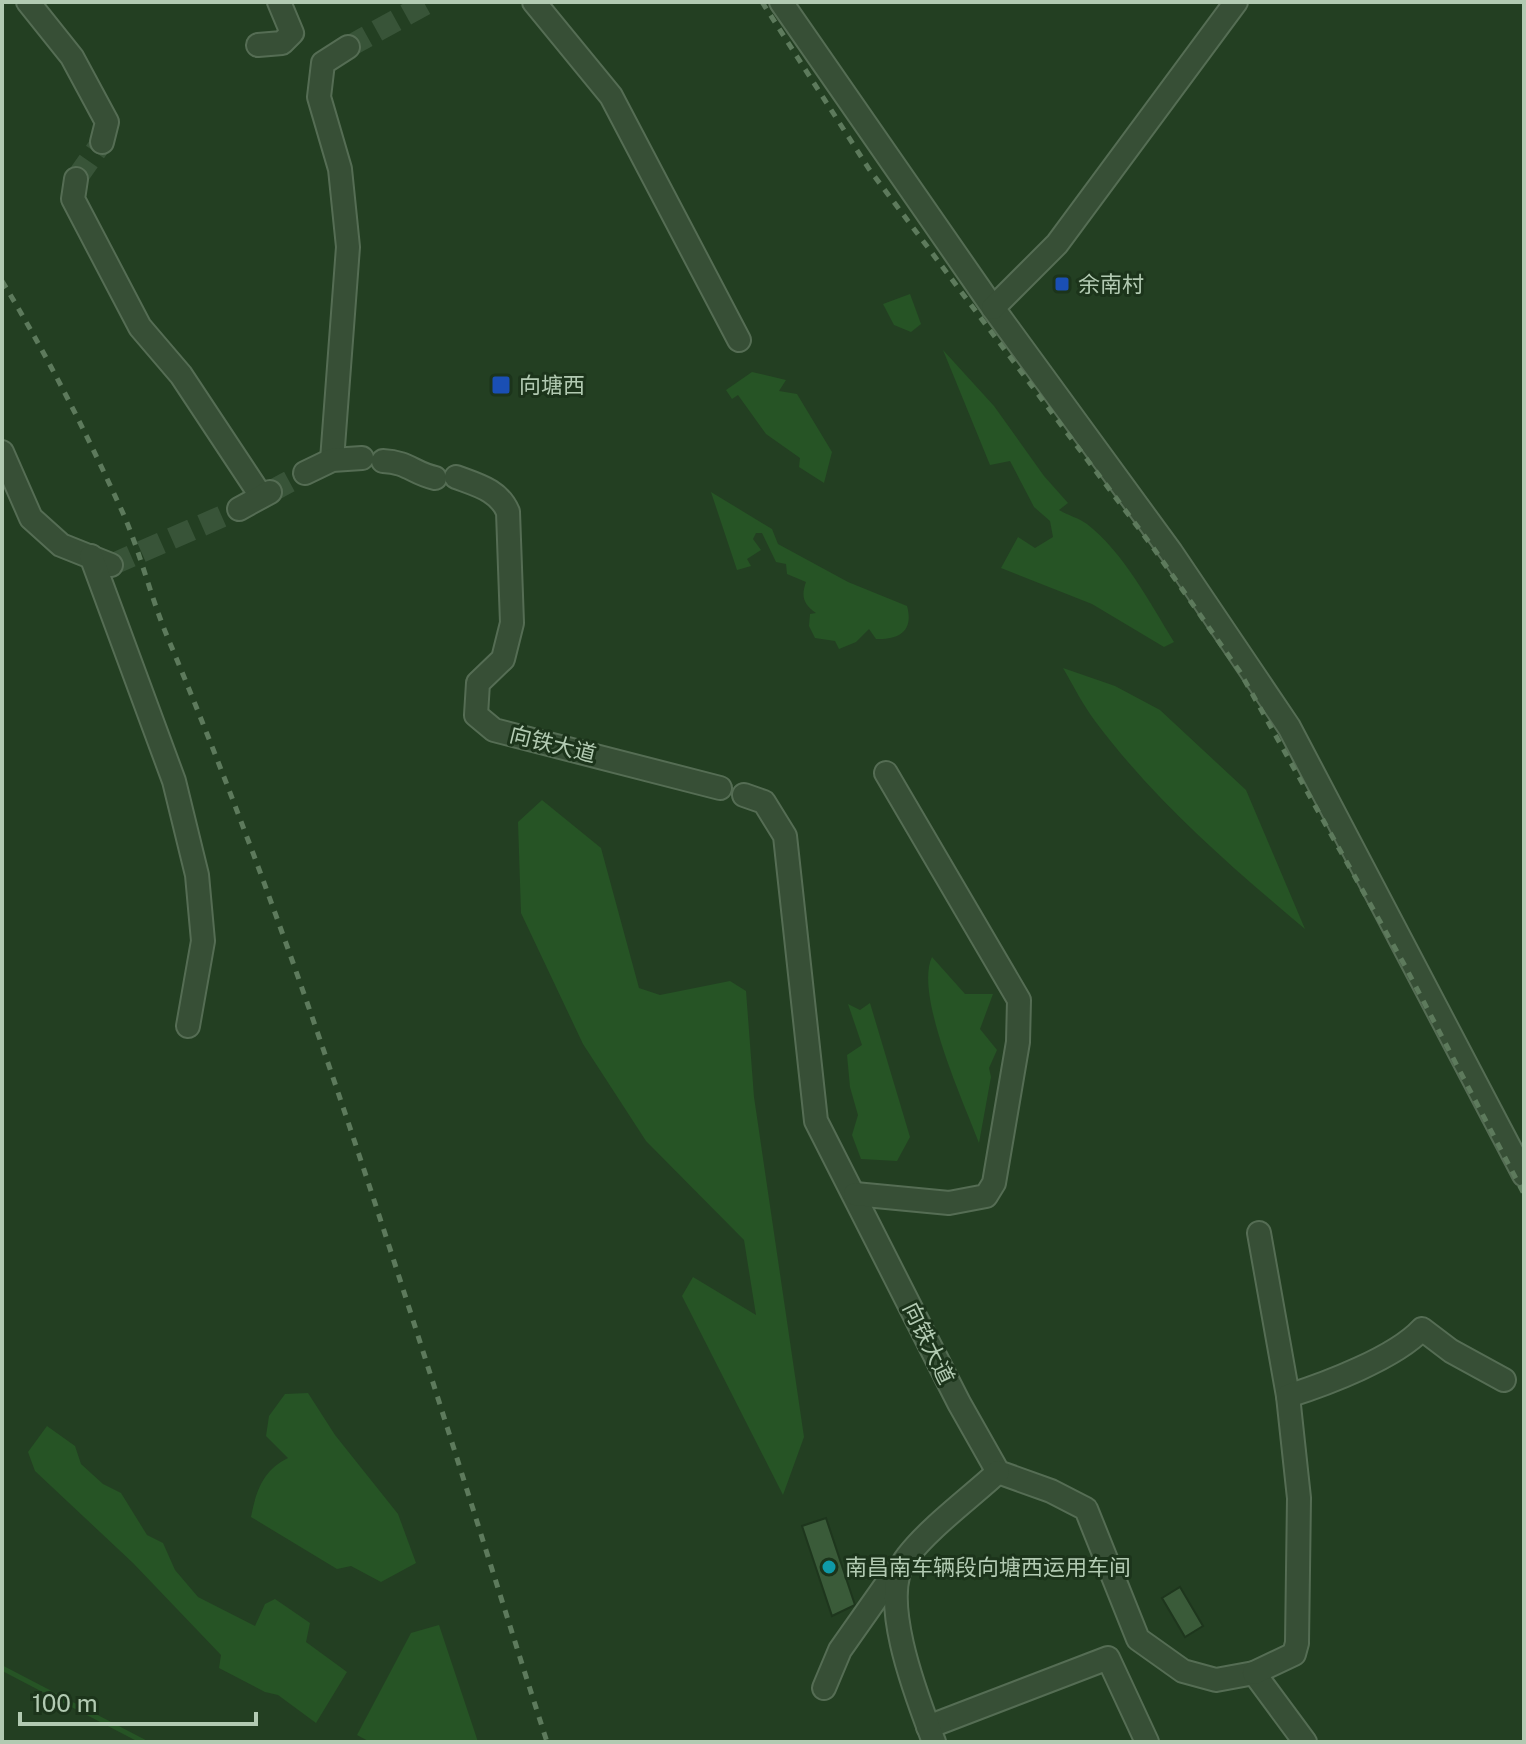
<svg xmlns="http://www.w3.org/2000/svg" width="1526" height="1744" font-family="'Public Sans','Noto Sans SC',sans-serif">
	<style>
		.water { fill: #265425 }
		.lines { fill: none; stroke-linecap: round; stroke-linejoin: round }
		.stream { stroke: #265425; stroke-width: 5 }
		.building { fill: #3a5b39; stroke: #1e361d; stroke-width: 2 }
		.minor-tunnel { stroke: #385438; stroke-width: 22; stroke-dasharray: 22 11; stroke-linecap: butt }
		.minor-casing { stroke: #556d54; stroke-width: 26 }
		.minor { stroke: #374f36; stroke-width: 22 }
		.rail { stroke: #5d7a5c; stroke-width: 5; stroke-dasharray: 8 8; stroke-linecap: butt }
		.transit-dot { fill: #1a4fb4; stroke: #1c341b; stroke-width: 3 }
		.culture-dot { fill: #0f9aa8; stroke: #1c341b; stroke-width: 3 }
		.labels { text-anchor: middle; stroke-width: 6; stroke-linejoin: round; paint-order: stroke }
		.poi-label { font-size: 22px; fill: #b2cab2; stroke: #1c341b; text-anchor: start }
		.street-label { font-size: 22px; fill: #b2cab2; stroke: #1c341b }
	</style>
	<rect width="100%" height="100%" fill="#233f22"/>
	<g class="water">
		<polygon points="910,294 921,324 911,332 894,325 883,304"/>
		<path d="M943 350 994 406 1044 476 1068 503 1059 510C1067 515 1079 518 1087 524 1124 553 1150 603 1174 642L1164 647 1092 604 1001 568 1018 537 1035 548 1053 537 1050 521 1034 507 1010 461 990 465Z"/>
		<polygon points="752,372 786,380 779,391 797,394 832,452 824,483 799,467 800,458 766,434 738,395 732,399 726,390"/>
		<path d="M711 492 772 529 778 544 848 582 907 606C914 631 899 640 876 639L869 629 856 642 839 649 835 641 815 638 809 626 810 614 816 613C803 604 801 596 806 582L787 574 786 564 776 562 762 533H756L753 539 761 550 747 559 751 566 737 570Z"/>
		<path d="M1063 668 1115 686 1160 710 1246 790 1305 929C1230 866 1154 800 1095 721 1083 705 1073 685 1063 668Z"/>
		<polygon points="542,800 601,848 639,988 660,995 730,981 746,991 754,1097 804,1437 783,1495 682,1296 693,1277 756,1315 744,1240 646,1141 583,1044 521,913 518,822"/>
		<path d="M932 957 965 994H993L980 1029 997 1050 989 1068 991 1077 979 1143C964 1103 914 994 932 957Z"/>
		<polygon points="870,1003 910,1137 897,1161 861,1159 852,1135 858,1115 850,1087 847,1055 862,1045 848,1004 860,1010"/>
		<path d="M308 1393 335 1435 398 1514 416 1563 381 1582 351 1566 337 1569 251 1517C256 1491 263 1470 288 1458L266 1436 269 1416 285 1394Z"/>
		<polygon points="47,1426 75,1446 81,1464 103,1484 121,1493 147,1535 163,1543 175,1570 198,1597 255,1626 265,1604 275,1599 310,1623 306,1642 347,1672 316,1723 278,1695 265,1692 219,1668 221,1655 133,1563 35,1471 28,1452"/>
		<polygon points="439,1625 478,1742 370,1742 357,1735 411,1633"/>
	</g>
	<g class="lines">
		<polyline class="stream" points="2,1668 144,1742"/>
	</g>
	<g class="building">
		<polygon points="826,1518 855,1605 832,1616 802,1526"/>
		<polygon points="1180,1587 1203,1626 1185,1637 1162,1598"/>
	</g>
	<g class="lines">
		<g class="minor-tunnel">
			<polyline points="348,47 429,2"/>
			<polyline points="76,179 102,142"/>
			<polyline points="270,492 305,473"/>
			<polyline points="111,565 239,509"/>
		</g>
		<g class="minor-casing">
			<g id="minor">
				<polyline points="28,2 72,57 107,122 102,142"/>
				<polyline points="534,2 611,96 739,340"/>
				<polyline points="781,2 993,308 1171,552 1289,727 1524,1175"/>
				<polyline points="258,45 282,43 292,33 279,2"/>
				<polyline points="76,179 73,199 140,327 181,375 261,496"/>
				<polyline points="993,308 1057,244 1236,2"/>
				<polyline points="2,452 31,518 61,545 111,565"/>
				<polyline points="332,460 348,247 340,169 319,97 323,63 348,47"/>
				<path d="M383 461C408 462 413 473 435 478"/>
				<polyline points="305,473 332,460 362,458"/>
				<path d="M456 477C477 485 499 490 508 512L512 623 503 659 478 683 476 715 494 730 720 788"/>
				<polyline points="239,509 270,492"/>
				<polyline points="91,556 174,781 197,875 203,941 188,1026"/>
				<polyline points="744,795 764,802 785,836 816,1121 959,1403 998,1472 1051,1491 1086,1509 1138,1639 1183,1671 1216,1680 1254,1673 1305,1742"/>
				<polyline points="855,1194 949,1203 986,1196 994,1183 1018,1042 1019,1000 886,773"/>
				<polyline points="1259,1233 1288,1396"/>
				<path d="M1254 1673 1294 1654 1297 1643 1299 1498 1288 1396C1326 1384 1395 1358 1422 1329L1451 1351 1504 1380"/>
				<polyline points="824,1688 840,1650 897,1569"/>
				<polyline points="928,1727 1108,1658 1147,1742"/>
				<path d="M934 1742C918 1700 876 1595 907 1557 930 1527 970 1498 998 1472"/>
			</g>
		</g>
		<use href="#minor" class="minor"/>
		<g class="rail">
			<polyline points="762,2 869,169 1152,546 1240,672 1405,966 1524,1194"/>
			<path d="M2 281C47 355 86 432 122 511 140 551 150 595 167 636 318 995 428 1372 547 1742"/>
		</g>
	</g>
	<g class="transit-dot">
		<rect x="1054" y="276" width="16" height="16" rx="4"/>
		<rect x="491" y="375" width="20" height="20" rx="4"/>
	</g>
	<circle class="culture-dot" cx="829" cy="1567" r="8"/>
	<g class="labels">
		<g class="poi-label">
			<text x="1078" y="292">余南村</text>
			<text x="519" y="393">向塘西</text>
			<text x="845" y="1575">南昌南车辆段向塘西运用车间</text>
		</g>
		<g class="street-label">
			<text transform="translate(553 744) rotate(14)" y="8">向铁大道</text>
			<text transform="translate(929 1343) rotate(64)" y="8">向铁大道</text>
		</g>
	</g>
	<rect width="1526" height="1744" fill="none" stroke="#b2cab2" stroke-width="8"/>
	<path d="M20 1712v12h236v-12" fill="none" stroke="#b2cab2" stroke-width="4"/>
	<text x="32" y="1712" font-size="24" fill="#b2cab2" stroke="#1c341b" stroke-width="6" paint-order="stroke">100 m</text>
</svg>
